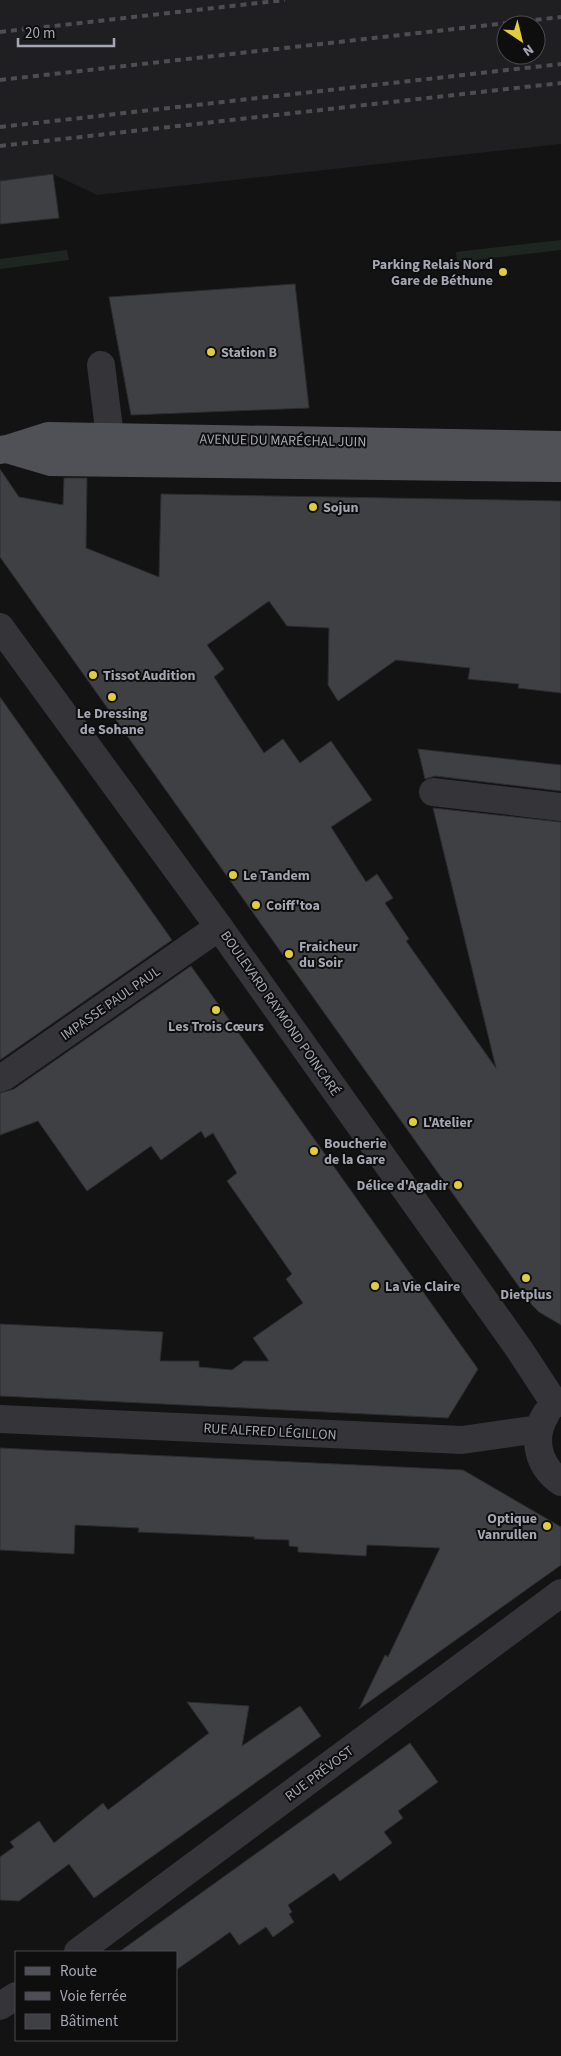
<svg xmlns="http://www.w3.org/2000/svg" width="561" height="2056" font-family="'Source Sans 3',sans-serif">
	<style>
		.built { fill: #1f1f21; fill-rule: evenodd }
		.green { fill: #1f2621 }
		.building { fill: #3f4044; stroke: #2d2d30 }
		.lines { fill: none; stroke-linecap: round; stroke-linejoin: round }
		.minor { stroke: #343439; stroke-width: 28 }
		.major { stroke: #505057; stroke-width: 28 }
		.rail { stroke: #4d4d53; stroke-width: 4; stroke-dasharray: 6 5; stroke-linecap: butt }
		.poi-dot { fill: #e1cc3d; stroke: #0e0e0f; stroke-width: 2 }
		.labels { text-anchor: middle; stroke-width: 4; stroke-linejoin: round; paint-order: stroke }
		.poi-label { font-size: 14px; font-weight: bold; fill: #a5a7b3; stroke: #0e0e0f; text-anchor: start }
		.street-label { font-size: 14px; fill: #a5a7b3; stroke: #0e0e0f }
	</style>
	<rect width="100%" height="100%" fill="#131314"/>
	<path class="built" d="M0 0H561V144L97 195 53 174 0 181ZM506 25H536V55H506Z"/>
	<g class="green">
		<polygon points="561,240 561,250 457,262 456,252"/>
		<polygon points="67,250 69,260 0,269 0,259"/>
	</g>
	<g class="building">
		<polygon points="53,174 59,218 0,224 0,181"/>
		<polygon points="295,284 309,408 131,415 109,297"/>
		<polygon points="0,469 19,497 63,505 64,478 87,478 86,548 159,577 161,494 561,501 561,693 518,688 519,684 468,679 470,668 396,660 338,701 328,685 329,628 287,626 269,601 207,645 224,669 214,677 264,753 283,739 300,763 331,741 372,800 331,827 366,882 377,874 393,898 385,903 409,939 406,941 496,1068 433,808 561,822 561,1325 539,1312 532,1305 0,557"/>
		<polygon points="0,697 172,940 0,1060"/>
		<polygon points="418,749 561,765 561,791 435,776 425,779"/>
		<polygon points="191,966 478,1369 448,1418 0,1396 0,1324 163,1332 160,1361 199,1361 199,1367 232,1370 244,1361 269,1361 253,1338 303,1303 286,1279 292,1274 227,1181 237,1173 213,1133 205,1138 201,1131 161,1160 151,1146 87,1191 38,1121 0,1135 0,1093 14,1089"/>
		<polygon points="0,1448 463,1470 561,1527 561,1565 359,1709 385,1655 388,1657 440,1548 367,1545 366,1556 298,1552 298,1547 289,1546 289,1540 254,1539 255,1537 138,1532 139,1528 75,1525 74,1554 0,1550"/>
		<polygon points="187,1702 249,1706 242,1746 300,1706 321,1736 94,1898 69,1864 19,1901 0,1900 0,1857 14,1847 10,1842 39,1821 54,1843 103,1803 108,1810 209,1733"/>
		<polygon points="410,1743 438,1782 398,1811 403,1818 384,1832 392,1843 340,1881 334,1873 288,1905 292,1912 289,1914 294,1922 273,1937 266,1927 239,1945 230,1932 176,1970 176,1952 119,1952"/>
	</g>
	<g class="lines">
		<g class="minor">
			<polyline points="101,365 113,461"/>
			<polyline points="0,627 219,927 519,1349 555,1404"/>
			<polyline points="433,792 561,807"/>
			<polyline points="0,1078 5,1076 219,927"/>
			<path d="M546 1414C531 1438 538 1466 561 1482"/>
			<polyline points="0,1419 462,1440 539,1429"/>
			<polyline points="78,1952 561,1593"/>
			<polyline points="0,2006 16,1996"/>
		</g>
		<g class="major">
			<polyline points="7,449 51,462 561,468"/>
			<polyline points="0,450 7,449 48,436 561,445"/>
		</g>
		<g class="rail">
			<polyline points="0,32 285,0"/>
			<polyline points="0,80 561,17"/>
			<polyline points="0,127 561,64"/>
			<polyline points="0,146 561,83"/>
		</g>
	</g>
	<g class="poi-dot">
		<circle cx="503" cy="272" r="5"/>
		<circle cx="211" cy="352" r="5"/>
		<circle cx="313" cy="507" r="5"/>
		<circle cx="93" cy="675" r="5"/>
		<circle cx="112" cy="697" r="5"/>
		<circle cx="233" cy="875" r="5"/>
		<circle cx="256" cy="905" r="5"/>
		<circle cx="289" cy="954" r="5"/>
		<circle cx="216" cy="1010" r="5"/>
		<circle cx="413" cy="1122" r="5"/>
		<circle cx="314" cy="1151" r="5"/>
		<circle cx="458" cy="1185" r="5"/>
		<circle cx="526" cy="1278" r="5"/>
		<circle cx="375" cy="1286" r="5"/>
		<circle cx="547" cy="1526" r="5"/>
	</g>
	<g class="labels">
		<g class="poi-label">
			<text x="493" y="269" text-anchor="end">Parking Relais Nord<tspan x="493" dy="16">Gare de Béthune</tspan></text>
			<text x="221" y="357">Station B</text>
			<text x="323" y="512">Sojun</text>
			<text x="103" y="680">Tissot Audition</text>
			<text x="112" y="718" text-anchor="middle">Le Dressing<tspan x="112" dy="16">de Sohane</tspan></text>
			<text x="243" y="880">Le Tandem</text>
			<text x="266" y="910">Coiff'toa</text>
			<text x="299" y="951">Fraicheur<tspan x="299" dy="16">du Soir</tspan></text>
			<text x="216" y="1031" text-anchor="middle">Les Trois Cœurs</text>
			<text x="423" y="1127">L'Atelier</text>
			<text x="324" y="1148">Boucherie<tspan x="324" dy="16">de la Gare</tspan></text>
			<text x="448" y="1190" text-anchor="end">Délice d'Agadir</text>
			<text x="385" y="1291">La Vie Claire</text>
			<text x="526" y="1299" text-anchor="middle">Dietplus</text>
			<text x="537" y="1523" text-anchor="end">Optique<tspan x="537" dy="16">Vanrullen</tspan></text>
		</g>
		<g class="street-label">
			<text transform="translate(283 440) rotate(1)" y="5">AVENUE DU MARÉCHAL JUIN</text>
			<text transform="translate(110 1003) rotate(-35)" y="5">IMPASSE PAUL PAUL</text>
			<text transform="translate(281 1013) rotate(55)" y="5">BOULEVARD RAYMOND POINCARÉ</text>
			<text transform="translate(270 1431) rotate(3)" y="5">RUE ALFRED LÉGILLON</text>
			<text transform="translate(319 1773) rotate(-37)" y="5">RUE PRÉVOST</text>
		</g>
	</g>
	<rect x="15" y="1951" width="162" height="90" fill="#0e0e0f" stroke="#4a4b51"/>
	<rect x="25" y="1967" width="25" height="8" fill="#505057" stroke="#4a4b51"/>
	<text x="60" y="1976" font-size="15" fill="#a5a7b3">Route</text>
	<rect x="25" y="1992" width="25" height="8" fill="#4d4d53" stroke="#4a4b51"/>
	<text x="60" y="2001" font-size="15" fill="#a5a7b3">Voie ferrée</text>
	<rect x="25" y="2014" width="25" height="15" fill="#3f4044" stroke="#4a4b51"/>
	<text x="60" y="2026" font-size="15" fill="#a5a7b3">Bâtiment</text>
	<g transform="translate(521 40) rotate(145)"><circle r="24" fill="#0e0e0f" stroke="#4a4b51"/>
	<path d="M0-4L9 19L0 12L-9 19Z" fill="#e1cc3d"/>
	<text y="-8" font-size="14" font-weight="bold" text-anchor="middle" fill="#a5a7b3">N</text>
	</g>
	<path d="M18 38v8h96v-8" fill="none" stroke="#a5a7b3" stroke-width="2.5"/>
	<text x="25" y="38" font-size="15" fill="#a5a7b3" stroke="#0e0e0f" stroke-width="4" paint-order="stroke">20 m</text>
</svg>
